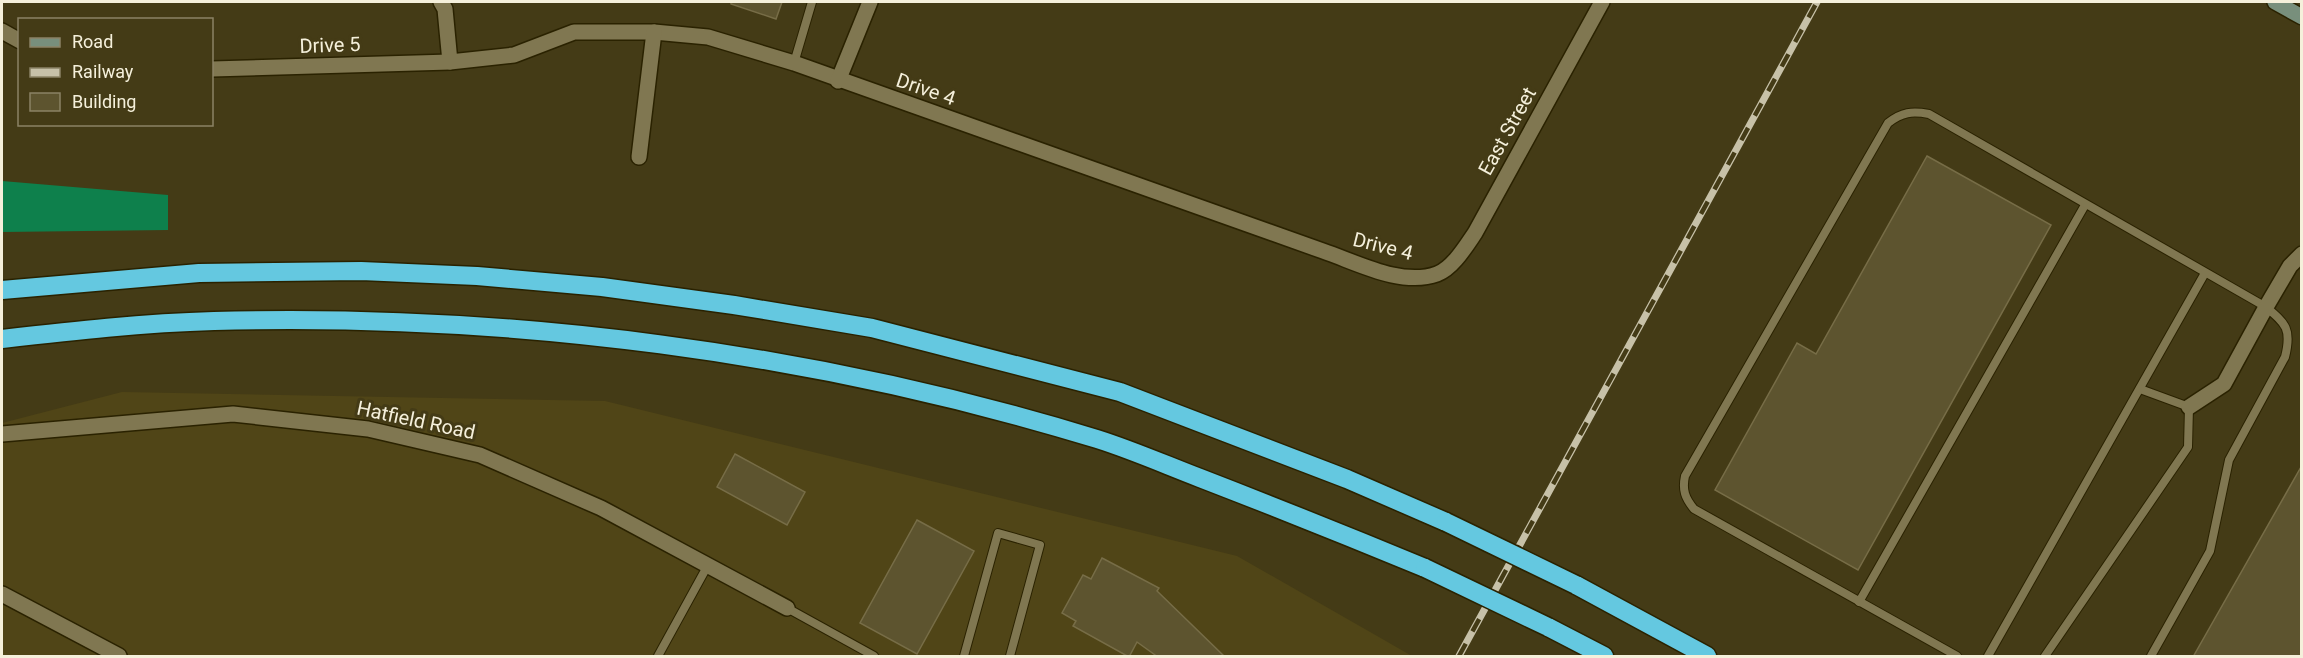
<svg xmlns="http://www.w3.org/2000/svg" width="2303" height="658" font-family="Roboto,sans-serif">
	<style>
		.built { fill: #504517 }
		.forest { fill: #0e804c }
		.building { fill: #5d542f; stroke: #776d47; stroke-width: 1.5 }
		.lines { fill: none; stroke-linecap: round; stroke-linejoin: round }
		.lane-casing { stroke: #2a2200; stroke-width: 10 }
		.street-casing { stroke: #2a2200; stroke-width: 18 }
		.secondary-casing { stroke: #2a2200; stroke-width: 18 }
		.highway-casing { stroke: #2a2200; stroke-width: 21 }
		.lane { stroke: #807751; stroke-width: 8 }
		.street { stroke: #807751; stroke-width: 15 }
		.secondary { stroke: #788f7c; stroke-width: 15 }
		.highway { stroke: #64c8e0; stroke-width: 18 }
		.rail-casing { stroke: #c7c1a8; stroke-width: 7 }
		.rail { stroke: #443b16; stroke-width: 4.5; stroke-dasharray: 14; stroke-linecap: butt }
		.highway-bridge-casing { stroke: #2a2200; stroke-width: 21; stroke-linecap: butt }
		.highway-bridge { stroke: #64c8e0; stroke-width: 18 }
		.labels { text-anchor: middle; stroke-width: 6; stroke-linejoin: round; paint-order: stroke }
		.street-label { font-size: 20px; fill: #f5f0db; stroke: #443b16 }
	</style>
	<rect width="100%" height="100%" fill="#443b16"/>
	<polygon class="built" points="122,392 605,401 1237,556 1412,656 2,656 2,423"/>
	<polygon class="forest" points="2,181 168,195 168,230 2,232"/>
	<g class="building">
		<polygon points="731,2 782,2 776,19 731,4"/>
		<polygon points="1927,156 2051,225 1858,570 1715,490 1797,343 1816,354"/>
		<polygon points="735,454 805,492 787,525 717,487"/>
		<polygon points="2301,467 2301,657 2193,657"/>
		<polygon points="917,520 974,551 917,654 860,623"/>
		<polygon points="1102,558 1159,588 1157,591 1225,657 1158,657 1137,642 1129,657 1073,626 1076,621 1062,613 1083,575 1091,579"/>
	</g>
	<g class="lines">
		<g class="lane-casing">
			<g id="lane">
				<polyline points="794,63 812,2"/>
				<polyline points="1859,602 2085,205"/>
				<polyline points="787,608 874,656"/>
				<polyline points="658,656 708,565"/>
				<polyline points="964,656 998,533 1040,545 1010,656"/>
				<path d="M1957 656 1694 509C1685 498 1682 490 1685 476L1888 123C1902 112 1912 111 1929 114L2266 307C2286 324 2292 329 2285 357L2229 460 2210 551 2151 656"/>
				<polyline points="1988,656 2205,273"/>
				<polyline points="2045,656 2188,447 2189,407 2140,389"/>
			</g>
		</g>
		<g class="street-casing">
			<g id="street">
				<polyline points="441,2 445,9 450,62"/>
				<polyline points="2,31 20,41"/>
				<path d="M212 69 450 62 514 55 574 32H654L708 37 794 63 1323 251C1356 262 1401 287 1437 274 1453 268 1466 246 1475 233L1602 2"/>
				<polyline points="838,81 870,2"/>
				<polyline points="639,157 654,32"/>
				<polyline points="2189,407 2224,384 2266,307 2290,266 2302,254"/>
				<polyline points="2,434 233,414 368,429 480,455 601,508 787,608"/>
				<polyline points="2,594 119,656"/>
			</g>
		</g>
		<g class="secondary-casing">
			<polyline id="secondary" points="2275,2 2302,17"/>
		</g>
		<g class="highway-casing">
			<g id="highway">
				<polyline points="2,290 199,273 361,271 477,276 602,287 734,305 872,328 1120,392 1347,479 1446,522"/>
				<path d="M2 339C72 331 143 323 214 321 511 313 813 352 1097 439 1132 450 1166 465 1200 478 1275 507 1350 537 1425 568"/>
				<polyline points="1576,585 1707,656"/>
				<polyline points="1548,627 1604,656"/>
			</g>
		</g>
		<use href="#lane" class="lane"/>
		<use href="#street" class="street"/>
		<use href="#secondary" class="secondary"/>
		<use href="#highway" class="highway"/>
		<g class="rail-casing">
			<polyline id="rail" points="1459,656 1817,2"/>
		</g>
		<use href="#rail" class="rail"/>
		<g class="highway-bridge-casing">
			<g id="highway-bridge">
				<polyline points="1446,522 1576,585"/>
				<polyline points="1425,568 1548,627"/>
			</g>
		</g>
		<use href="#highway-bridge" class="highway-bridge"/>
	</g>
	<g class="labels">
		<g class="street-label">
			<text transform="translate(330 45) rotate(-2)" y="7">Drive 5</text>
			<text transform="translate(926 89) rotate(19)" y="7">Drive 4</text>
			<text transform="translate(1507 131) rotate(-61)" y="7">East Street</text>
			<text transform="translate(1383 246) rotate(14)" y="7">Drive 4</text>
			<text transform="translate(416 420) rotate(12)" y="7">Hatfield Road</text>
		</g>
	</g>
	<rect width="2303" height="658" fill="none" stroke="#f5f0db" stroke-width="6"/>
	<rect x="18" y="18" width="195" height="108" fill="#443b16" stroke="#8b8365" stroke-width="1.5"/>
	<rect x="30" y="38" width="30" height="9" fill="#788f7c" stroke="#8b8365" stroke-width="1.5"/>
	<text x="72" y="48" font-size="18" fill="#f5f0db">Road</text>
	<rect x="30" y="68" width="30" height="9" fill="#c7c1a8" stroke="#8b8365" stroke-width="1.5"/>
	<text x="72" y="78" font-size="18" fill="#f5f0db">Railway</text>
	<rect x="30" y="93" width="30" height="18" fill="#5d542f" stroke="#8b8365" stroke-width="1.5"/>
	<text x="72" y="108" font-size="18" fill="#f5f0db">Building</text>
</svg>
